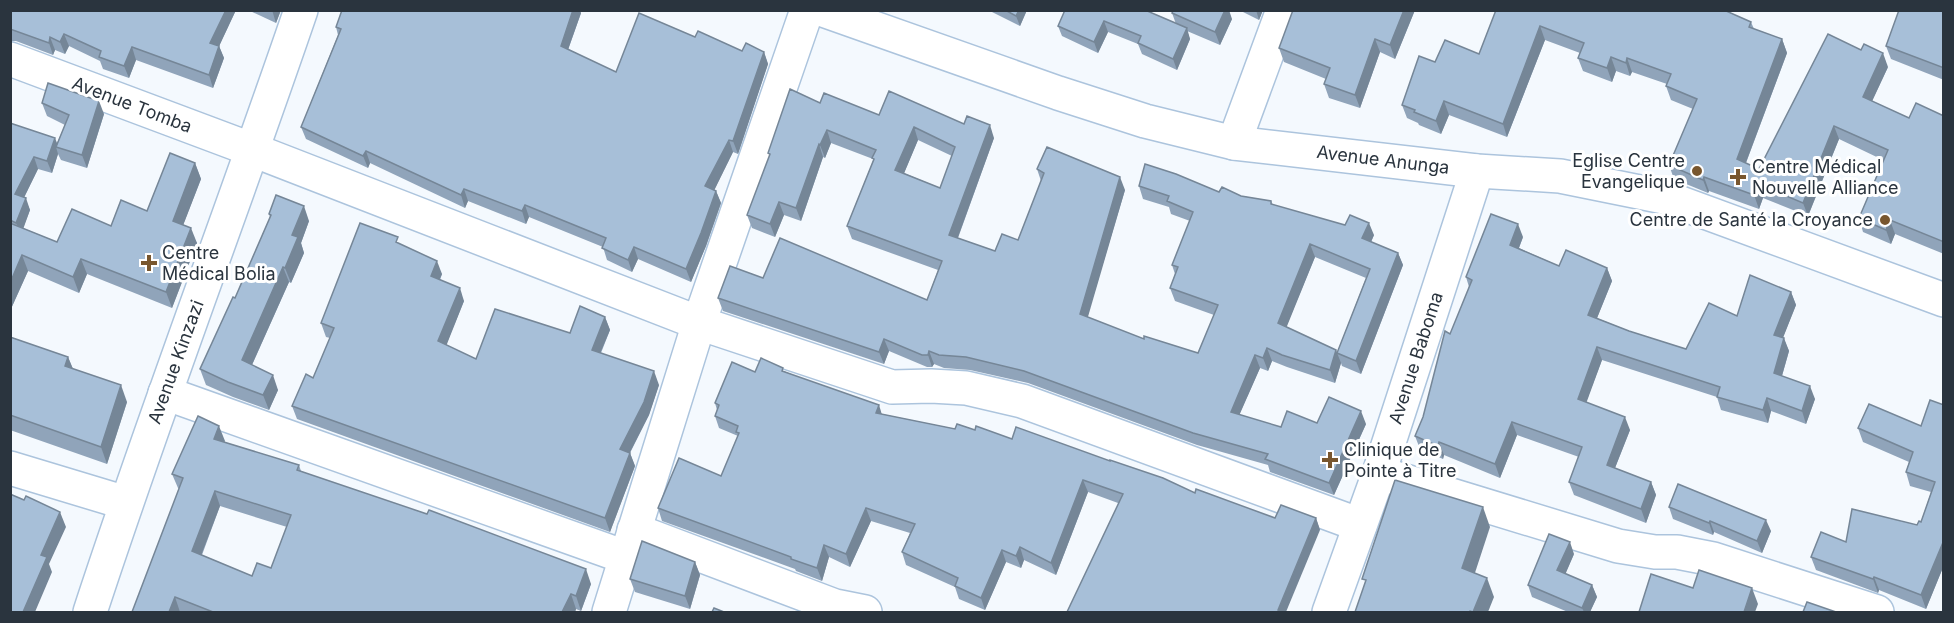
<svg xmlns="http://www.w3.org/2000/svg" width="1954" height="623" font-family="Inter,sans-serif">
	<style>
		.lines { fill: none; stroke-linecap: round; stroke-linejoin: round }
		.minor-casing { stroke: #acc4dd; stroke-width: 36 }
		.minor { stroke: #fff; stroke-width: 33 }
		.wall { fill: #90a4ba; fill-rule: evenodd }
		.shaded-wall { fill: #758697 }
		.building { fill: #a7bfd8; stroke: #758697; stroke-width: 1.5; fill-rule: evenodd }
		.poi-dot { fill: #78562e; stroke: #fff; stroke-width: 2 }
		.labels { text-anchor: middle; stroke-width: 6; stroke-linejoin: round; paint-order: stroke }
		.street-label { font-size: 18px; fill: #2a343e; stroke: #fff }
		.poi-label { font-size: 18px; fill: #2a343e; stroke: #fff; text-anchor: start }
	</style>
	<rect width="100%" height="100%" fill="#f4f9fe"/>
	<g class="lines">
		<g class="minor-casing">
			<g id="minor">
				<polyline points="823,10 1058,93 1145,121 1234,143 1477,171 1560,176 1664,197 1944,300"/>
				<polyline points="10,59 253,150 699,323 892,387 931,386 966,388 1022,401 1360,525"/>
				<polyline points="1234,143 1283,10"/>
				<polyline points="165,393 625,557"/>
				<polyline points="10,468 126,503"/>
				<polyline points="1379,473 1618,546 1655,552 1677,552 1713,559 1877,612"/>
				<polyline points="634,530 835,606 865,612"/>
				<path d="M90 612C156 410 232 212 301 10"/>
				<polyline points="609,612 699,323 807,10"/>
				<polyline points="1329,612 1379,473 1477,171"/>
			</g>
		</g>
		<use href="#minor" class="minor"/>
	</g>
	<g class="wall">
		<polygon points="10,10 236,10 219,46 224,58 213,88 136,60 129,78 103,69 100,61 69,46 65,54 55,50 53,55 16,41 10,41"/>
		<polygon points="248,10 281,10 276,23"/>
		<polygon points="988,10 1027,10 1020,26"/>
		<polygon points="1061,10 1145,10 1176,24 1172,13 1232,19 1220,45 1187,31 1190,39 1177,70 1142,54 1138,44 1108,32 1098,53 1062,36 1058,26 1065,12"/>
		<polygon points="1239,10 1263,10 1259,20"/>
		<polygon points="1415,10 1395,59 1380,52 1360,108 1329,98 1324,84 1326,79 1284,62 1279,48"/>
		<polygon points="1495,10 1724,10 1751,22 1754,29 1782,39 1787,53 1746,163 1759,169 1888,67 1872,101 1909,118 1944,116 1944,254 1895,234 1891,244 1863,232 1859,218 1883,160 1839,139 1808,216 1763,198 1759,209 1709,191 1708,193 1674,179 1669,165 1693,109 1671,100 1666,86 1667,84 1632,72 1630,76 1616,71 1612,82 1583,71 1578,58 1580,53 1545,40 1507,137 1449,115 1441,134 1419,125 1418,123 1407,118 1402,105 1435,62 1479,54 1496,11"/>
		<polygon points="1944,10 1944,80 1891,59 1886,46"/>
		<polygon points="581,13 568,50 616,72 695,37 742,51 764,52 768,64 738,154 733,152 714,190 716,191 721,203 706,246 691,282 638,259 632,272 607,260 603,247 529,217 526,224 468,201 465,208 370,163 368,168 306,139 301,127 338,35 336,27"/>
		<polygon points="42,103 104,114 87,168 61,160 58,154 52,173 38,169 24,197 30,210 23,228 57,242 111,226 147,211 195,163 201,179 183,225 197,243 172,308 87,274 79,293 28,271 10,311 10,123 57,143 65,125 47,116"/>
		<path d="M820 103 994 138 958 238 995 251 1018 240 1041 181 1037 169 1125 190 1087 317 1144 339 1198 353 1214 315 1175 301 1170 288 1175 274 1172 265 1190 221 1171 214 1169 207 1143 199 1139 186 1219 192 1271 201 1273 205 1374 235 1371 242 1398 253 1403 265 1361 374 1342 366 1341 363 1335 383 1287 367 1272 361 1268 371 1260 368 1239 415 1281 427 1317 423 1366 424 1334 495 1270 472 1268 465 1197 445 1028 383 970 370 944 368 934 364 932 367H927L889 351 884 364 723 311 718 298 763 278 927 300 938 270 852 239 847 226 873 161V159L831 143 825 158 823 157 801 221 784 215 775 237 752 228 747 215 770 156 768 153ZM918 140 952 156 940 188 904 173ZM1315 257 1366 278 1337 353 1336 350 1286 327Z"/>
		<polygon points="269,214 309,221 301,243 304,253 291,283 289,282 252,365 278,390 269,410 233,397 206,385 200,369 235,298 270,217"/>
		<polygon points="1523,237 1519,248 1559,266 1607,268 1612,281 1597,318 1629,331 1686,349 1737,316 1791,292 1796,305 1783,337 1789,351 1782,376 1815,399 1806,424 1771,411 1768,423 1721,410 1717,397 1602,360 1586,402 1630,430 1615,468 1651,482 1656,495 1646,523 1574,495 1569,482 1579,457 1517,435 1500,478 1444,455 1443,459 1420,449 1415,436 1423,417 1469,287 1466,277"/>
		<polygon points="400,244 442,274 440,280 464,301 446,345 476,359 570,333 605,317 610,330 601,353 659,385 649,415 630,453 635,466 610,532 297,419 292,406 313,378 330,338 326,337 321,323"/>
		<polygon points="10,337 68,357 73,369 127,402 107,464 10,430"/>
		<polygon points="784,371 882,414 955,429 975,430 1012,439 1195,493 1275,518 1316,518 1320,530 1118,503 1088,492 1056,575 1024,560 1021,568 1006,562 985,610 959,599 955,587 906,565 902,552 910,533 871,521 850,567 829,557 822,581 796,571 795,569 662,521 658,508 721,476 738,436 719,428 715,416 717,410 715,403 755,372"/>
		<polygon points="1944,405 1944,565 1926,609 1879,590 1878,593 1816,570 1811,557 1846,542 1917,525 1921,522 1931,492 1910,486 1906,472 1909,462 1863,442 1858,428 1921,426"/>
		<path d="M225 441 224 442 299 465 301 471 591 584 581 611 576 609 575 612H132L179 489 178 488 172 474ZM220 506 287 527 271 568 252 576 202 555Z"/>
		<polygon points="1669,507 1771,531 1762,553 1714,532 1713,535 1673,519"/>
		<polygon points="1574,554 1565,574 1592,585 1597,597 1590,612 1568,612 1532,597 1528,585"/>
		<polygon points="695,562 700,575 690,609 635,592 630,579"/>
	</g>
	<g class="shaded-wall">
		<polygon points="226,10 236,10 215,55 210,43"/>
		<polygon points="272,10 281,10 276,23"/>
		<polygon points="573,10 580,10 581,13 565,58 561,46"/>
		<polygon points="1019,10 1027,10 1020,26 1016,16"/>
		<polygon points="1225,10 1229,10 1232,19 1220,45 1215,32"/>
		<polygon points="1256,10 1263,10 1259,20"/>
		<polygon points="1404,10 1415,10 1395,59 1390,45"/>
		<polygon points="1104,21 1108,32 1098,53 1094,42"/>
		<polygon points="1540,26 1545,40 1507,137 1503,124"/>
		<polygon points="1187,28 1190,39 1177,70 1173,59"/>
		<polygon points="64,34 69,46 65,54 60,42"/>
		<polygon points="50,37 55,50 53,55 49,43"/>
		<polygon points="1375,39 1380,52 1360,108 1355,95"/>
		<polygon points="1782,39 1787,53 1742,173 1737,159"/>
		<polygon points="219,46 224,58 213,88 209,75"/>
		<polygon points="132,47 136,60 129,78 124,66"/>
		<polygon points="764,52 768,64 738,154 733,141"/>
		<polygon points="1883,53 1888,67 1868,110 1863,97"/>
		<polygon points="1611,57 1616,71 1612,82 1607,68"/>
		<polygon points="1627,58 1632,72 1630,76 1626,63"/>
		<polygon points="99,101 104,114 87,168 82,155"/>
		<polygon points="1444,101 1449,115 1441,134 1436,121"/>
		<polygon points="990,125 994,138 954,248 949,235"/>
		<polygon points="1834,126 1839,139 1808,216 1803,203"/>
		<polygon points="914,127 918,140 900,183 895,170"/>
		<polygon points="827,130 831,143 825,158 820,145"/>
		<polygon points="55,138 59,148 56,147 58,154 52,173 47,161"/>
		<polygon points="729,140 733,152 710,199 705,186"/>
		<polygon points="819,144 823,157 801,221 796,208"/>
		<polygon points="366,151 370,163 368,168 363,156"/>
		<polygon points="34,157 38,169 20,206 15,194"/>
		<polygon points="195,163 201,179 179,236 173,221"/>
		<polygon points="1120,177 1125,190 1085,327 1080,314"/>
		<polygon points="1704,177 1709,191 1708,193 1703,180"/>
		<polygon points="1758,184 1763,198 1759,209 1754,195"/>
		<polygon points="464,189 468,201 465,208 461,195"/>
		<polygon points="716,191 721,203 706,246 691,282 686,269"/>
		<polygon points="26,198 30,210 21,235 16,223"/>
		<polygon points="779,202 784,215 775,237 770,224"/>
		<polygon points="525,205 529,217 526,224 522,211"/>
		<polygon points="304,206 309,221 301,243 304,253 291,283 285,268 292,235"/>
		<polygon points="1890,220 1895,234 1891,244 1886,230"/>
		<polygon points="1369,223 1374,235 1367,251 1362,238"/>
		<polygon points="1518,224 1523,237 1515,258 1510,245"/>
		<polygon points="191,228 197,243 172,308 166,292"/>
		<polygon points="1310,244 1315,257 1283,336 1278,323"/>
		<polygon points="634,247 638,259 632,272 628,260"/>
		<polygon points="1398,253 1403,265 1361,374 1356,361"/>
		<polygon points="22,255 28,271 10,311 10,283"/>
		<polygon points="81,259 87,274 79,293 73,277"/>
		<polygon points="437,261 442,274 435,289 431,276"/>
		<polygon points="283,267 289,282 247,376 242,360"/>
		<polygon points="1607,268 1612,281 1593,328 1588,315"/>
		<polygon points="460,288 464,301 443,354 438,341"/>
		<polygon points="1791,292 1796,305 1779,348 1774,335"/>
		<polygon points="605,317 610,330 596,363 592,350"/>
		<polygon points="1784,338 1789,351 1779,386 1774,373"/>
		<polygon points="884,339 889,351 884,364 879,352"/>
		<polygon points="1597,347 1602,360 1583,412 1578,399"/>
		<polygon points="1267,348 1272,361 1268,371 1263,358"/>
		<polygon points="1336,350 1341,363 1335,383 1330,370"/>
		<polygon points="929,351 934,364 932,367 928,355"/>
		<polygon points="1255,355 1260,368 1235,425 1231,412"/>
		<polygon points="68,357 75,374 65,366"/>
		<polygon points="654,371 659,385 649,415 625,462 620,449"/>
		<polygon points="273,375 278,390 269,410 263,395"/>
		<polygon points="121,385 127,402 107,464 101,447"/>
		<polygon points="1810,386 1815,399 1806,424 1802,411"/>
		<polygon points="1767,398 1771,411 1768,423 1763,410"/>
		<polygon points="879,405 883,418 876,413"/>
		<polygon points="1361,411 1366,424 1334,495 1329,483"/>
		<polygon points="1625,417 1630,430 1611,478 1607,465"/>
		<polygon points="1512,422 1517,435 1500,478 1495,464"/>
		<polygon points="219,426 225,441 219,453 214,439"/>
		<polygon points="1439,442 1444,455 1443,459 1438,446"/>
		<polygon points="630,453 635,466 610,532 605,518"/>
		<polygon points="1083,480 1088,492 1056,575 1051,563"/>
		<polygon points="1651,482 1656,495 1646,523 1641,509"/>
		<polygon points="215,491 220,506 197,566 192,551"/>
		<polygon points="1483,507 1490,527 1470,588 1462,568"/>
		<polygon points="866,508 871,521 850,567 846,554"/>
		<polygon points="60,512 66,527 49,564 52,572 35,612 23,612 41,555"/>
		<polygon points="1316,518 1320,530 1286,612 1279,612 1278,610"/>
		<polygon points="1766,520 1771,531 1762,553 1757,541"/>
		<polygon points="1710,521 1714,532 1713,535 1709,523"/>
		<polygon points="1944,540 1944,565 1926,609 1921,595"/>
		<polygon points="1570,542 1574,554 1562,582 1557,570"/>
		<polygon points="824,545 829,557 822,581 817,568"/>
		<polygon points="1020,547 1024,560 1021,568 1016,556"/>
		<polygon points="1002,550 1006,562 985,610 981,598"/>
		<polygon points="695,562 700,575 690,609 685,596"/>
		<polygon points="586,569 591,584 581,611 576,596"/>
		<polygon points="1874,577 1879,590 1878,593 1873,579"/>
		<polygon points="1487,578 1494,597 1488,612 1473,612"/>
		<polygon points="1592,585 1597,597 1590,612 1584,612 1582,608"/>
		<polygon points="1752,588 1758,604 1755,612 1744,612"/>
		<polygon points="571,594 576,609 575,612 562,612"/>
		<polygon points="175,597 180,612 169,612"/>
	</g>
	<g class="building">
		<polygon points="10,10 226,10 210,43 219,46 209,75 132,47 124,66 99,57 101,51 64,34 60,42 50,37 49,43 10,29"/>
		<polygon points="342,10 573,10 561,46 616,72 639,13 695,37 698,31 742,51 746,43 764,52 733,141 729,140 705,186 716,191 701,233 686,269 634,247 628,260 602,248 606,238 525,205 522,211 464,189 461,195 366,151 363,156 301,127 341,29 336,27"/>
		<polygon points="1005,10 1019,10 1016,16"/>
		<polygon points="1065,10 1145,10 1187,28 1173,59 1138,43 1141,36 1104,21 1094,42 1058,26"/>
		<polygon points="1173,10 1225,10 1215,32 1172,13"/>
		<polygon points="1293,10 1404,10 1390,45 1375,39 1355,95 1324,84 1330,68 1279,48"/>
		<polygon points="1496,10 1724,10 1751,22 1749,27 1782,39 1737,159 1759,169 1828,34 1861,50 1864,44 1883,53 1863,97 1909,118 1916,103 1944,116 1944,242 1890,220 1886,230 1859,218 1888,150 1834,126 1803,203 1758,184 1754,195 1704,177 1703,180 1669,165 1697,99 1666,86 1671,74 1627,58 1626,63 1611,57 1607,68 1578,58 1584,43 1540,26 1503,124 1444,101 1436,121 1414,112 1415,110 1402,105 1419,56 1435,62 1445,40 1479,54"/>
		<polygon points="1899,10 1944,10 1944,68 1886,46"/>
		<polygon points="48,83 99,101 82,155 56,147 69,115 42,103"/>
		<path d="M790 89 820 103 824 93 879 115 889 91 964 124 967 116 990 125 949 235 995 251 1002 234 1018 240 1044 173 1037 169 1047 147 1120 177 1080 314 1144 339V336L1198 353 1218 305 1170 288 1178 267 1172 265 1193 212 1167 201 1169 196 1139 186 1145 164 1176 174 1219 192 1222 187 1241 196 1271 201V204L1345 225 1350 215 1369 223 1362 238 1398 253 1356 361 1337 353 1370 269 1310 244 1278 323 1336 350 1330 370 1282 355 1267 348 1263 358 1255 355 1231 412 1281 427 1287 411 1317 423 1329 397 1361 411 1329 483 1265 459 1268 454 1193 433 1024 371 966 357 939 355 929 351 928 355H922L884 339 879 352 718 298 730 266 763 278 780 238 927 300 942 261 847 226 874 159 872 158 876 150 827 130 820 145 819 144 796 208 779 202 770 224 747 215 770 154 768 153ZM914 127 955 147 940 188 895 170Z"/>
		<polygon points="10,123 55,138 47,161 34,157 15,194 26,198 16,223 10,220"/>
		<polygon points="170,153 195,163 173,221 191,228 166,292 81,259 73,277 22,255 10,283 10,223 57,242 72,209 111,226 121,200 147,211"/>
		<polygon points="276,195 304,206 292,235 298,237 285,268 283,267 242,360 273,375 263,395 228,382 200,369 233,297 235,298 271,215 269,214"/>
		<polygon points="1491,214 1518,224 1510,245 1559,266 1566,250 1607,268 1588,315 1629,331 1686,349 1709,303 1737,316 1750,275 1791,292 1774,335 1784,338 1774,373 1810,386 1802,411 1767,398 1763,410 1717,397 1720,387 1597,347 1578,399 1625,417 1607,465 1651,482 1641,509 1569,482 1582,447 1512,422 1495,464 1439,442 1438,446 1415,436 1423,417 1445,331 1450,334 1472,280 1466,277"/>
		<polygon points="360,223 398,237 396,242 437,261 431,276 460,288 438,341 476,359 495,309 570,333 580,306 605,317 592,350 654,371 644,402 620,449 630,453 605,518 292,406 306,374 313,378 334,328 321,323"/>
		<polygon points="10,337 68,357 65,366 121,385 101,447 10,415"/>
		<polygon points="761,358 783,368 782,371 879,405 876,413 955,429 957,424 975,430 976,426 1012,439 1016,427 1110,461 1110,460 1163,478 1195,493 1196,489 1275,518 1281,505 1316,518 1278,610 1284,612 1067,612 1123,494 1083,480 1051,563 1020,547 1016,556 1002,550 981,598 955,586 958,578 902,552 915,524 866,508 846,554 824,545 817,568 791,559 791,557 658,508 679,458 721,476 739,433 736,432 738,426 715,416 719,405 715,403 732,362 755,372"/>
		<polygon points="1930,400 1944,405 1944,540 1921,595 1874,577 1873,579 1811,557 1821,532 1846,542 1852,509 1917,525 1919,521 1921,522 1935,482 1906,472 1913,452 1858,428 1869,404 1921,426"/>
		<path d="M198 416 219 426 214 439 299 465 297 470 427 514 429 510 586 569 576 596 571 594 562 612H213L175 597 169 612H132L183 478 172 474ZM215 491 291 515 271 568 257 563 252 576 192 551Z"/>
		<polygon points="1395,480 1483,507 1462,568 1487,578 1473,612 1470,611 1469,612 1355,612 1366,580 1362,579"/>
		<polygon points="1678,484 1766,520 1757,541 1710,521 1709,523 1669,507"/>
		<polygon points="10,494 24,500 26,496 60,512 41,555 47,557 23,612 10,612"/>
		<polygon points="1549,534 1570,542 1557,570 1592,585 1582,608 1528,585"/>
		<polygon points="642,541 695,562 685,596 630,579"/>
		<polygon points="1699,570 1752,588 1744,612 1639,612 1651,574 1693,588"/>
		<polygon points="1807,602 1836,612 1803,612"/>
		<polygon points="714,608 724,612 712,612"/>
	</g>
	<g class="poi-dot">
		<circle cx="1697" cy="171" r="6"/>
		<path d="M1735 168h6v6h6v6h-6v6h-6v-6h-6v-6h6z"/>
		<circle cx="1885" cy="220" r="6"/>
		<path d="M146 254h6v6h6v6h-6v6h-6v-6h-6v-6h6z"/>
		<path d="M1327 451h6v6h6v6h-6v6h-6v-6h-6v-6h6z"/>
	</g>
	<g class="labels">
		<g class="street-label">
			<text transform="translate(132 105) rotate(21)" y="6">Avenue Tomba</text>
			<text transform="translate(1383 160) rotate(7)" y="6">Avenue Anunga</text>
			<text transform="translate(1416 358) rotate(-72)" y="6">Avenue Baboma</text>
			<text transform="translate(176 362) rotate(-70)" y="6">Avenue Kinzazi</text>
		</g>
		<g class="poi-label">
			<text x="1685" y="167" text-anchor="end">Eglise Centre<tspan x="1685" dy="21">Evangelique</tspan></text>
			<text x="1752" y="173">Centre Médical<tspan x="1752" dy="21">Nouvelle Alliance</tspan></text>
			<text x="1873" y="226" text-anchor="end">Centre de Santé la Croyance</text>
			<text x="162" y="259">Centre<tspan x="162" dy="21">Médical Bolia</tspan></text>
			<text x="1344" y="456">Clinique de<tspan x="1344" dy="21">Pointe à Titre</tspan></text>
		</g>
	</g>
	<rect width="1954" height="623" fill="none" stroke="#2a343e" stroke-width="24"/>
</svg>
